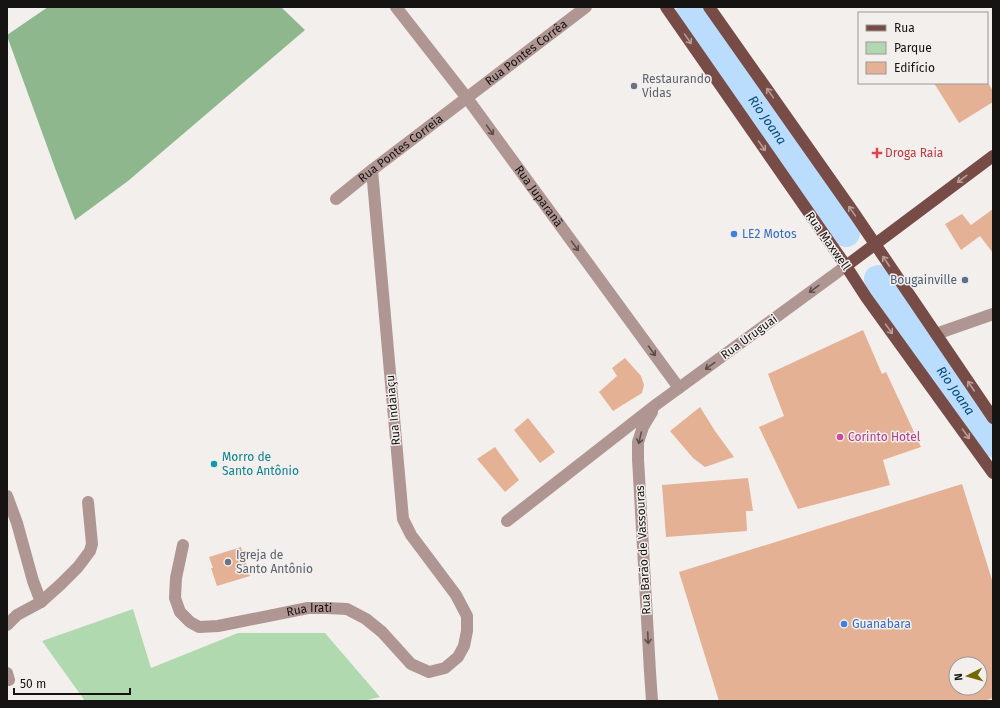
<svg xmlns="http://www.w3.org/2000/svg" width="1000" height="708" font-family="'Fira Sans',sans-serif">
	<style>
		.green { fill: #b1d9b0 }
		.forest { fill: #8fb78e }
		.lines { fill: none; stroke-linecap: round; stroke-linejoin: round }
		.river { stroke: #bbddfd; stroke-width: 28 }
		.building { fill: #e5b194; fill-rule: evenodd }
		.minor { stroke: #b09692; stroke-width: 12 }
		.major { stroke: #784c46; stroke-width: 12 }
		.oneway { stroke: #b69e9a }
		.oneway2 { stroke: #5b4e4c }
		.worship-dot { fill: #6b7280; stroke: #f3efed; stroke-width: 1.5 }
		.health-dot { fill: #e0444e; stroke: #f3efed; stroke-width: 1.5 }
		.shop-dot { fill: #3f7fe0; stroke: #f3efed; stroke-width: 1.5 }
		.service-dot { fill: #5c6f8a; stroke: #f3efed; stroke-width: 1.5 }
		.hotel-dot { fill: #d1479c; stroke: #f3efed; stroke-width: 1.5 }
		.culture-dot { fill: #0f9aa8; stroke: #f3efed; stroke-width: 1.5 }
		.labels { text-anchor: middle; stroke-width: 3; stroke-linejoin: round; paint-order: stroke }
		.street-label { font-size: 12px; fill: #161413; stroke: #f3efed }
		.worship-label { font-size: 12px; fill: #5b616d; stroke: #f3efed; text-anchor: start }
		.health-label { font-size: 12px; fill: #be3a42; stroke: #f3efed; text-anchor: start }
		.shop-label { font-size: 12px; fill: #366cbe; stroke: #f3efed; text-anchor: start }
		.service-label { font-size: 12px; fill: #4e5e75; stroke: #f3efed; text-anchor: end }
		.hotel-label { font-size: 12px; fill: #b23c85; stroke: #f3efed; text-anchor: start }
		.culture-label { font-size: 12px; fill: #0d838f; stroke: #f3efed; text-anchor: start }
		.water-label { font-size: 13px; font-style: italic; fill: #054a7a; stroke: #f3efed }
	</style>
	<rect width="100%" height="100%" fill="#f3efed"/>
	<polygon class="green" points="133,609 151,668 238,633 325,633 380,697 363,701 85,701 42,641"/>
	<polygon class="forest" points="48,7 281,7 305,30 128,181 75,220 55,168 7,36 7,35"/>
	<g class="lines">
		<g class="river">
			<path id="s1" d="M690 7 846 233"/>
			<path id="s2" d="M878 279 993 443"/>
		</g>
	</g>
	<g class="building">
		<polygon points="934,83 988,83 993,91 993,102 959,123"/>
		<polygon points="993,209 993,253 980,236 961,250 945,224 962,214 971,225"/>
		<polygon points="863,330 882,374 886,372 921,447 883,460 890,485 798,509 759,427 784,416 768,374"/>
		<polygon points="625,358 641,376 644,385 642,393 613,411 599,392 617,376 612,368"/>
		<polygon points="700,407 715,431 734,457 705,467 693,458 670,431"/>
		<polygon points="528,418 555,452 540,463 514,430"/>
		<polygon points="495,447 519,480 505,492 477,459"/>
		<polygon points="748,478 753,511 746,511 747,531 666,537 662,485"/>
		<path d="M962 484 993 583V698L983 701H719L679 572ZM956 664H980V688H956Z"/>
		<polygon points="241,547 250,576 217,586 211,568 213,568 209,557"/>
	</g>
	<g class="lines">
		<g class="minor">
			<path id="s3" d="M396 7 467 98 679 388"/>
			<path id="s4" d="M336 199 372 170 586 7"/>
			<polyline points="936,334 993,314"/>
			<polyline points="7,496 17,523 33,581 41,602 17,615 7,625"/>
			<polyline points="507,521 657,404 846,266"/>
			<path id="s5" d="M183 545 176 578 175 598 180 612 190 622 199 627 218 626 308 608H327L347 609 366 619 382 632 411 664 429 672 445 668 458 657 464 646 467 631V616L456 595 411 535 403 519 372 170"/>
			<polyline points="41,602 61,584 78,567 90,551 92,544 88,502"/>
			<polyline points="7,673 9,680"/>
			<polyline points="652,701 650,672 638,459 638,442 643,427 652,412"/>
		</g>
		<g class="major">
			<polyline points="666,7 846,266 866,297 993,473"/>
			<polyline points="709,7 854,213 993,418"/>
			<polyline points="846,266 993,156"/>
		</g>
	</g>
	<defs><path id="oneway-shaft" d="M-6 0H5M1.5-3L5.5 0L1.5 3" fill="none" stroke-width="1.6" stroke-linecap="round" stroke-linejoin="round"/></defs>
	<g class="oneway">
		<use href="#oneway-shaft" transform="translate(688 39) rotate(55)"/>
		<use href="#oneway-shaft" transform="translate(770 93) rotate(-125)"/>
		<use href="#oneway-shaft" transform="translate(762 146) rotate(55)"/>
		<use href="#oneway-shaft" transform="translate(962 179) rotate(143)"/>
		<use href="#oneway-shaft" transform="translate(852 211) rotate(-125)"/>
		<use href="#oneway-shaft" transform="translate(886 261) rotate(-124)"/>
		<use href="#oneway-shaft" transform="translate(889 329) rotate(54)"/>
		<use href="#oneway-shaft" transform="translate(971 386) rotate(-124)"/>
		<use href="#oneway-shaft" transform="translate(966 434) rotate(54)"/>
	</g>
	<g class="oneway2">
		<use href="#oneway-shaft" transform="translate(490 130) rotate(54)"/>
		<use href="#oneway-shaft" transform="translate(575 246) rotate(54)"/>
		<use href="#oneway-shaft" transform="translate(814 289) rotate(144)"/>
		<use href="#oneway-shaft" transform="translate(652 351) rotate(54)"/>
		<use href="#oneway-shaft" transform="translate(710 366) rotate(144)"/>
		<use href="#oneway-shaft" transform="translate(640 438) rotate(103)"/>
		<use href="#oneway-shaft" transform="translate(648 638) rotate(87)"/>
	</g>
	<g class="worship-dot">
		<circle cx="634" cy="86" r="4"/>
		<circle cx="228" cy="562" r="4"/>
	</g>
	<path class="health-dot" d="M875 147h4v4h4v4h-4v4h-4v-4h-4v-4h4z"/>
	<g class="shop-dot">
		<circle cx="734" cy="234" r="4"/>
		<circle cx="844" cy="624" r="4"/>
	</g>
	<circle class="service-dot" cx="965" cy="280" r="4"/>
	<circle class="hotel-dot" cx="840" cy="437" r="4"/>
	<circle class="culture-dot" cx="214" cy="464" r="4"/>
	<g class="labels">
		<g class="street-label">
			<text dy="4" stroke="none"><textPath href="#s4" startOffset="240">Rua Pontes Corrêa</textPath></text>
			<text dy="4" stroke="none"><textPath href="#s4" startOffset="82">Rua Pontes Correia</textPath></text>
			<text dy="4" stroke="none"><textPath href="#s3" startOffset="237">Rua Juparanã</textPath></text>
			<text transform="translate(828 241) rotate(55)" y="4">Rua Maxwell</text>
			<text transform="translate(749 337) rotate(-36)" y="4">Rua Uruguai</text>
			<text transform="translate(393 410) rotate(-95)" y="4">Rua Indaiaçu</text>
			<text transform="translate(643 550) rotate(-93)" y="4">Rua Barão de Vassouras</text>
			<text dy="4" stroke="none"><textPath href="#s5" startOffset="205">Rua Irati</textPath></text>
		</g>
		<g class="worship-label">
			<text x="642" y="83">Restaurando<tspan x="642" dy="14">Vidas</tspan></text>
			<text x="236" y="559">Igreja de<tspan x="236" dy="14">Santo Antônio</tspan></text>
		</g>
		<g class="health-label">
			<text x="885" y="157">Droga Raia</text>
		</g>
		<g class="shop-label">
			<text x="742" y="238">LE2 Motos</text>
			<text x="852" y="628">Guanabara</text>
		</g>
		<g class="service-label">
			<text x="957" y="284">Bougainville</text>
		</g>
		<g class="hotel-label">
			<text x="848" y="441">Corinto Hotel</text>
		</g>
		<g class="culture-label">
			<text x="222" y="461">Morro de<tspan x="222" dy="14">Santo Antônio</tspan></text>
		</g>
		<g class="water-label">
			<text dy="5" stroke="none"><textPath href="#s1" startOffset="137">Rio Joana</textPath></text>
			<text dy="5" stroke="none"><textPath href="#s2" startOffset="136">Rio Joana</textPath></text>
		</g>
	</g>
	<rect width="1000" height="708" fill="none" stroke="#161413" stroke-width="16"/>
	<rect x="858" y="12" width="130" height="72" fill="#f3efed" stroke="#9b9796"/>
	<rect x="866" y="25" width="20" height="6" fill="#784c46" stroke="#9b9796"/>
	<text x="894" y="32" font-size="12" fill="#161413">Rua</text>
	<rect x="866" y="42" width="20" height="12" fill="#b1d9b0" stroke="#9b9796"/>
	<text x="894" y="52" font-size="12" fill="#161413">Parque</text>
	<rect x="866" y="62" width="20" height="12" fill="#e5b194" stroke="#9b9796"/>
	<text x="894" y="72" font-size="12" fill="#161413">Edifício</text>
	<g transform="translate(968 676) rotate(264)"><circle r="19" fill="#f3efed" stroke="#9b9796"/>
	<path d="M0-3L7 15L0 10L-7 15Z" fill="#716800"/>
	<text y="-6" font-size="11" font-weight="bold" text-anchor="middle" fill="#161413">N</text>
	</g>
	<path d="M14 688v6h116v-6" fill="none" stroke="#161413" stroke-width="2"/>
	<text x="20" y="688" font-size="12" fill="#161413" stroke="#f3efed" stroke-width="3" paint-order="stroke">50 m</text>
</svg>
